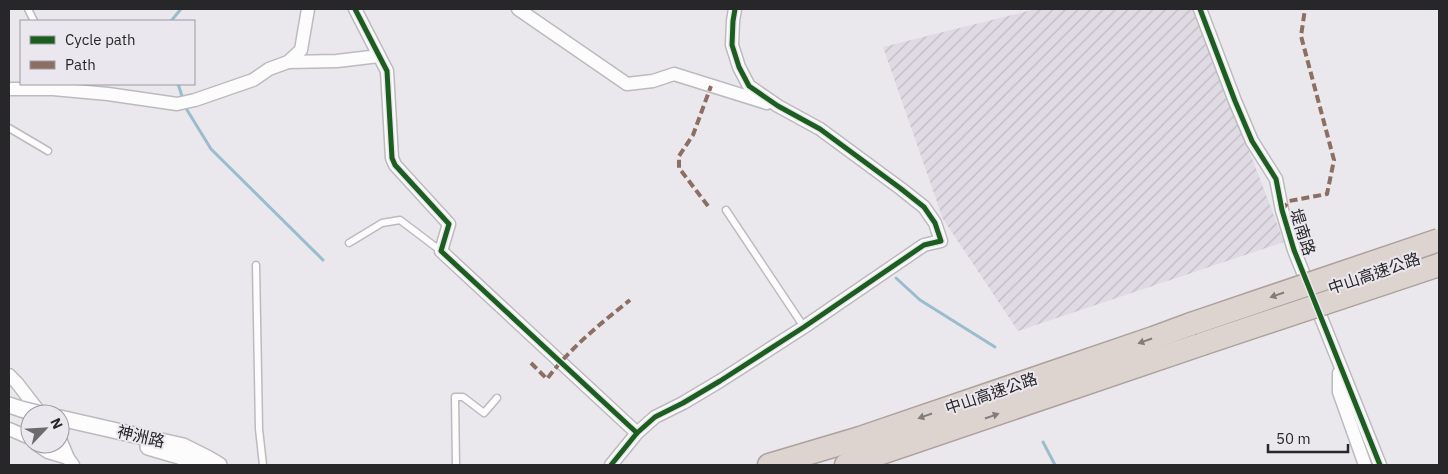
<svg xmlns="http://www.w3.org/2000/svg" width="1448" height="474" font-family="'IBM Plex Sans','Noto Sans TC',sans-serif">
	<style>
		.industrial { fill: url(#industrial-furrows) }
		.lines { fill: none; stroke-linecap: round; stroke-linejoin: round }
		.stream { stroke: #99bccf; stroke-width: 3 }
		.service-casing { stroke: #bdbabe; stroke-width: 9 }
		.minor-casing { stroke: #bdbabe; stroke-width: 15 }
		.tertiary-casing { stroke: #bdbabe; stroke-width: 18 }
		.motorway-casing { stroke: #ada19e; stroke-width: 25 }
		.service { stroke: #fcfcfc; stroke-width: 6 }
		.minor { stroke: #fcfcfc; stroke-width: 12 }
		.tertiary { stroke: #fcfcfc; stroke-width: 15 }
		.motorway { stroke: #ddd4d0; stroke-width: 22 }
		.tertiary-bridge-casing { stroke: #bdbabe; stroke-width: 18; stroke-linecap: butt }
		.motorway-bridge-casing { stroke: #ada19e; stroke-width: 25; stroke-linecap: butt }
		.tertiary-bridge { stroke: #fcfcfc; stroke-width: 15 }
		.motorway-bridge { stroke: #ddd4d0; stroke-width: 22 }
		.quiet { stroke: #8d6e63; stroke-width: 4; stroke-dasharray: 8 4; stroke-linecap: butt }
		.cycleway-casing { stroke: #ebe7ee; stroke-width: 8 }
		.cycleway { stroke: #1b5e20; stroke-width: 5 }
		.oneway { fill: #827d7c }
		.labels { text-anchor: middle; stroke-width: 4; stroke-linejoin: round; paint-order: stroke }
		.street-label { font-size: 16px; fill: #272628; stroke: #ebe7ee }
	</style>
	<defs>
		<pattern id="industrial-furrows" width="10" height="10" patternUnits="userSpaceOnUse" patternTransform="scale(1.25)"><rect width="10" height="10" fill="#dfdae3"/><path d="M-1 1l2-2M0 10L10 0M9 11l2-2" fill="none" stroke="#bfbbc3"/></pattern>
	</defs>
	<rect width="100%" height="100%" fill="#ebe8ed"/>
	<polygon class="industrial" points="1036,9 1195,9 1284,242 1018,331 943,219 883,47"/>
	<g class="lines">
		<g class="stream">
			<polyline points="171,21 181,9"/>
			<polyline points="178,84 183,99"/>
			<polyline points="184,105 211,149 323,260"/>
			<polyline points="896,278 920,300 995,347"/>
			<polyline points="1043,442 1055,465"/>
		</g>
		<g class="service-casing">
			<g id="service">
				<polyline points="28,9 34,21"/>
				<polyline points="9,128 48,151"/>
				<polyline points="726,210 804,327"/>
				<polyline points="349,243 382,223 400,220 441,251"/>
				<polyline points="256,265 259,429 263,465"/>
				<polyline points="456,465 455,397 463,397 484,413 497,398"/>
			</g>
		</g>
		<g class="minor-casing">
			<g id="minor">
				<polyline points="355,9 387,71 392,158 395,165 449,224 441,251 637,433"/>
				<polyline points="518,9 627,84 653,81 674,74 767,103"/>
				<polyline points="1200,9 1235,101 1252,141 1276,179 1282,210 1294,250 1380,465"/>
				<polyline points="288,62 337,61 379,56"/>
				<polyline points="9,89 53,89 108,94 177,104 195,100 253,80 269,69 288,62 301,50 308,9"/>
				<polyline points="1339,373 1339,392 1365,465"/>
				<polyline points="9,375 17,383 41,414"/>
				<polyline points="9,429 30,438"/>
				<polyline points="60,439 68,458 73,465"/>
				<polyline points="36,444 48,452 68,458"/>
				<polyline points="611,465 637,433 655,417 683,403 720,381 804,327 924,245 941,241 935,223 924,207 900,188 820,129 778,106 749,86 739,67 732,45 733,21 735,9"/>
			</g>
		</g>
		<g class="tertiary-casing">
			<g id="tertiary">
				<polyline points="9,405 33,413"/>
				<polyline points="60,418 183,446 207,458 219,465"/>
				<polyline points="148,447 179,456 199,464"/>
			</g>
		</g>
		<g class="motorway-casing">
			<g id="motorway">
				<polyline points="769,465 860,438 1153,338 1191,324"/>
				<polyline points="846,465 1202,344"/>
			</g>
		</g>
		<use href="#service" class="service"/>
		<use href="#minor" class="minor"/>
		<use href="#tertiary" class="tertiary"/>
		<use href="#motorway" class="motorway"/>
		<g class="tertiary-bridge-casing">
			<polyline id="tertiary-bridge" points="21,409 41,414"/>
		</g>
		<g class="motorway-bridge-casing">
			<g id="motorway-bridge">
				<polyline points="1191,324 1439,240"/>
				<polyline points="1202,344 1439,265"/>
			</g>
		</g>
		<use href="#tertiary-bridge" class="tertiary-bridge"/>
		<use href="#motorway-bridge" class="motorway-bridge"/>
		<g class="quiet">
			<polyline points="708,206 679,168 679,156 693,135 711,86"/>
			<polyline points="1282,210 1289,201 1327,194 1334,160 1301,36 1305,9"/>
			<path d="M531 363 547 379C570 348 600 324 630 300"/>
		</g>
		<g class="cycleway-casing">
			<g id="cycleway">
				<polyline points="355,9 387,71 392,158 395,165 449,224 441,251 637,433"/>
				<polyline points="1200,9 1235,101 1252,141 1276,179 1282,210 1294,250 1380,465"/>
				<polyline points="611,465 637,433 655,417 683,403 720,381 804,327 924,245 941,241 935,223 924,207 900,188 820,129 778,106 749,86 739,67 732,45 733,21 735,9"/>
			</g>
		</g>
		<use href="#cycleway" class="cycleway"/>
	</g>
	<defs><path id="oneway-solid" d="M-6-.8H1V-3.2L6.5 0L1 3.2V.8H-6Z" transform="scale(1.25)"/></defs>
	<g class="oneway">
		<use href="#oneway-solid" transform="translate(1277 295) rotate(161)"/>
		<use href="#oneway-solid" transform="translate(1145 341) rotate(161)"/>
		<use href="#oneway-solid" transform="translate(925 416) rotate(161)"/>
		<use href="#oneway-solid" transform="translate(992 416) rotate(-19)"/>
	</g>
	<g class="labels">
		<g class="street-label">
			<text transform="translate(1303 232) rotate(72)" y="6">堤南路</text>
			<text transform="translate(1374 273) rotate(-19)" y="6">中山高速公路</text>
			<text transform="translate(991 393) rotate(-19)" y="6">中山高速公路</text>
			<text transform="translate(141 436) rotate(13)" y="6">神洲路</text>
		</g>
	</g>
	<rect width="1448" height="474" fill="none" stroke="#272628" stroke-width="20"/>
	<rect x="20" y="20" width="175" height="65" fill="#ebe7ee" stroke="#9d9a9f"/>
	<rect x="30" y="36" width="25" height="8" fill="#1b5e20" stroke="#9d9a9f"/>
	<text x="65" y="45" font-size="15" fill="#272628">Cycle path</text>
	<rect x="30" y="61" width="25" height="8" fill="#8d6e63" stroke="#9d9a9f"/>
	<text x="65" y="70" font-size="15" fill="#272628">Path</text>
	<g transform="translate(45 429) rotate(65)"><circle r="24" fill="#ebe7ee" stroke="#9d9a9f"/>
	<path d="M0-4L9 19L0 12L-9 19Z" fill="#6c6a6d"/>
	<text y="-8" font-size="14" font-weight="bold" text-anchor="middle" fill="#272628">N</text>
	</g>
	<path d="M1268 444v8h80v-8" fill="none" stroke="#272628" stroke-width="2.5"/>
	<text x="1276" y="444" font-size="15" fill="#272628" stroke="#ebe7ee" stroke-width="4" paint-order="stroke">50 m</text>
</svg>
